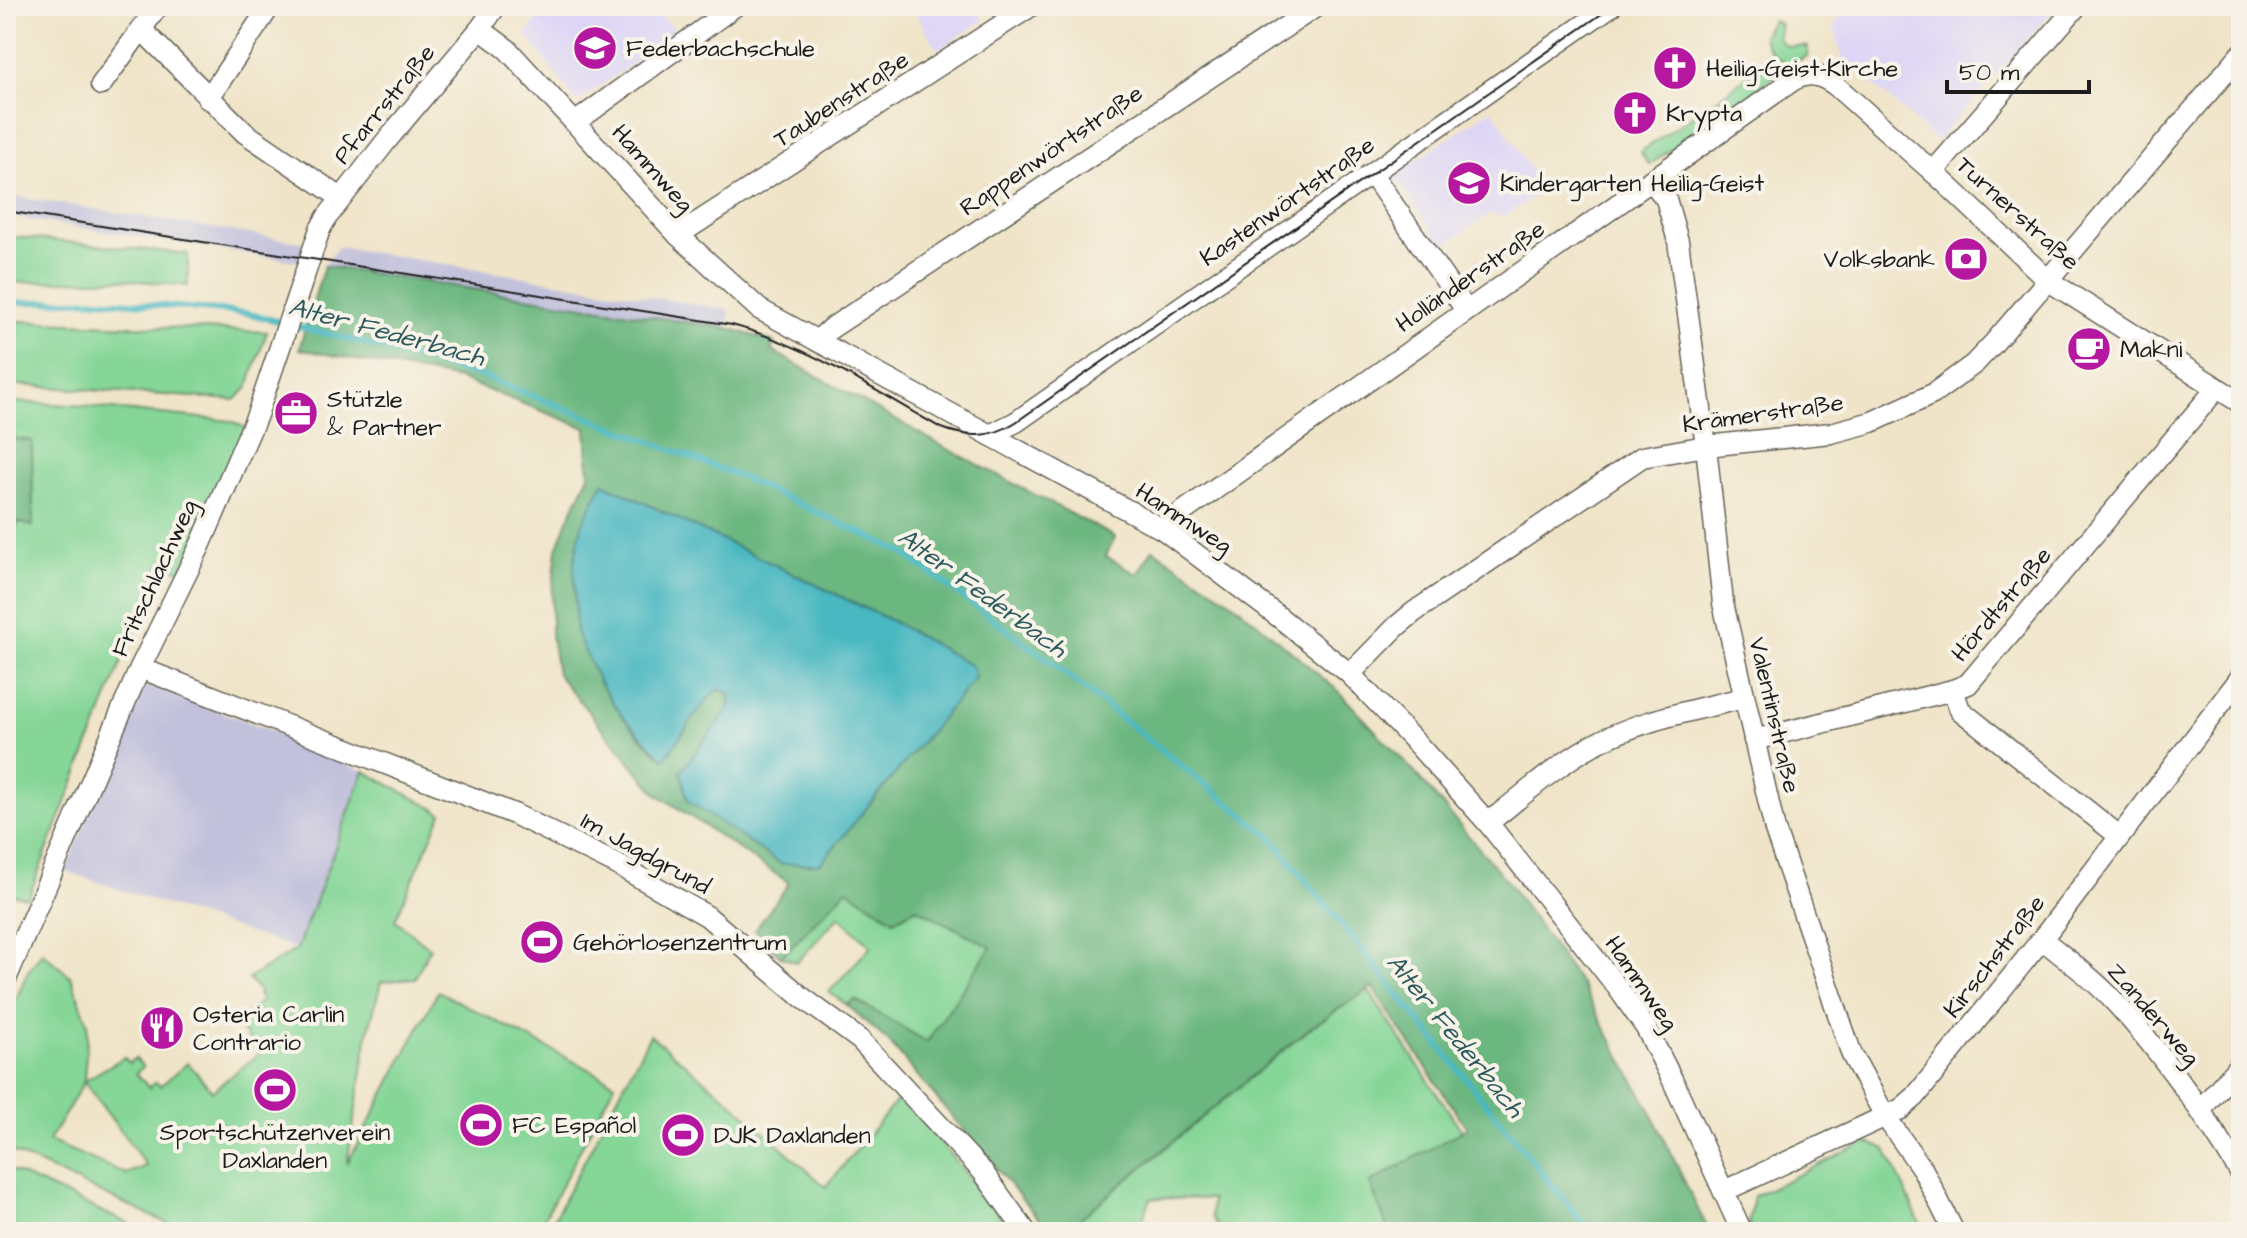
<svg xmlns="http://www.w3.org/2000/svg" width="2247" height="1238" font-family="'Architects Daughter',sans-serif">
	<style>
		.built { fill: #ddd5f6 }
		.industrial { fill: #c2c1dc }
		.green { fill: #85d697; stroke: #50795a; stroke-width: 2; fill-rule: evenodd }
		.forest { fill: #6cb780; stroke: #446a4e; stroke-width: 2; fill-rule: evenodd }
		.water { fill: #49b8c1; stroke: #326a6e; stroke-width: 2 }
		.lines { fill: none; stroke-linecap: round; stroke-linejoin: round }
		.stream { stroke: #49b8c1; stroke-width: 6 }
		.minor-casing { stroke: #666258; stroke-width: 23 }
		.minor { stroke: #fff; stroke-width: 20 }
		.tram { stroke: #1c1c1c; stroke-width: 2 }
		.labels { text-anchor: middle; stroke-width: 8; stroke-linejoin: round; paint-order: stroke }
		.poi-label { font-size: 24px; fill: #1c1c1c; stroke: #f7f3e8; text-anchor: start }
		.street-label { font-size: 24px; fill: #1c1c1c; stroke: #f7f3e8 }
		.water-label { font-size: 26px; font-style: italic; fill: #2e5a5e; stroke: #f7f3e8 }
	</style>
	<rect width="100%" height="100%" fill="#f7f3e8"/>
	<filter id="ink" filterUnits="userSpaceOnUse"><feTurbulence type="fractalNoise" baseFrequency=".0125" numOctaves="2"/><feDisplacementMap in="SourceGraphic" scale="16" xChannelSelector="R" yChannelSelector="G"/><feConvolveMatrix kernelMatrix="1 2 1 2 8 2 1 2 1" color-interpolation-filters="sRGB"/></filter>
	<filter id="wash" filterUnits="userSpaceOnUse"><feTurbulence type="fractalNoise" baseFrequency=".006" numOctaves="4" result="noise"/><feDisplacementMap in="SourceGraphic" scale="32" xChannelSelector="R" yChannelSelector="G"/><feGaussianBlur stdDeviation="1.8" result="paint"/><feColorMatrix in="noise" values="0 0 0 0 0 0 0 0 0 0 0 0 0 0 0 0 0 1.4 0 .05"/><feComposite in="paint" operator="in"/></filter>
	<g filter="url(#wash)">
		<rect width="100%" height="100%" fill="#f0e4c8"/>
		<g class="built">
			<polygon points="546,6 651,6 678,32 577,102 526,35"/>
			<polygon points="911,6 975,6 984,20 938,50"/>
			<polygon points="1847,6 2057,6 1937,141 1842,57 1834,26"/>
			<polygon points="1492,109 1544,190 1505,216 1489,214 1443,246 1394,176"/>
		</g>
		<g class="industrial">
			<polygon points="6,195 306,243 301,262 6,216"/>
			<polygon points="338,247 730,310 728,328 324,266"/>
			<polygon points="145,685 338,754 336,761 364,771 297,949 65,871"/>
		</g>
		<g class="green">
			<path d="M1772 20 1780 24 1778 38C1788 52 1796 43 1808 47L1807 56 1791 64C1776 60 1767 51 1763 36Z"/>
			<polygon points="1766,63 1775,76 1718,118 1709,105"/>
			<polygon points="1703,109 1711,121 1649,165 1640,152"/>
			<polygon points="6,236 188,254 188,286 121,279 6,283"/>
			<polygon points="22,321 267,332 247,389 235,400 6,384 6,322"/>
			<polygon points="16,402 71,405 231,421 246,428 181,570 160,566 28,898 6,893 6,551 18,522 33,526 32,441 6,437 6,403"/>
			<path d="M364 771 442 813 395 920 430 948 415 978 381 982 368 1033 347 1164 438 991 615 1083 537 1232H186L6 1149V1024L27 973 42 952 71 977 88 1024 84 1081 124 1057 129 1063 135 1058 143 1067 136 1073 149 1088 156 1082 160 1086 188 1063 212 1091 260 1053 236 1023 262 1001 258 995 260 992 248 979 297 949ZM84 1082 146 1165V1166L126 1174 49 1141Z"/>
			<polygon points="847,888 894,920 917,908 992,947 927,1042 855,1000 847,1005 829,992 871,946 839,916 797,962 781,957"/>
			<polygon points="1368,990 1462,1131 1370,1183 1389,1232 1221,1232 1211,1216 1212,1199 1151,1198 1138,1232 1064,1232 1310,1028"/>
			<polygon points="650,1035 728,1099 826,1187 902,1094 1012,1232 547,1232"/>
			<polygon points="1866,1142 1886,1149 1924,1232 1753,1232 1749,1222 1754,1196"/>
			<polygon points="6,1168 147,1232 6,1232"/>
		</g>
		<g class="forest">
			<path d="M324 266 732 329 775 342 771 350 948 449 1115 537 1106 556 1137 574 1153 549 1236 605 1337 690 1416 774 1506 880 1582 986 1652 1114 1709 1232H1389L1370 1183 1467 1128 1372 987 1310 1028 1064 1232H1050L889 1042 847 1005 855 1000 927 1042 991 947 917 908 894 920 847 889 781 957 755 930 789 883 657 794 557 674 551 636 552 592 557 549 568 520 589 475 586 428 459 379 299 349ZM975 678 681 771 731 705 729 693 719 689C699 700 681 740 664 759 637 737 618 711 599 682Z"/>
			<polygon points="6,437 32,441 33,526 18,522 6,551"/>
		</g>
		<path class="water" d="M603 483 894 622 972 666 975 678 820 864H781L688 801 681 772 731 705 729 693 719 689C706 696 677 743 664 759L623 717 599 682 576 632 574 562 582 525Z"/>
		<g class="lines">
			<polyline class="stream" points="6,303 98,300 246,313 367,344 484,377 741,477 902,552 1052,663 1270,836 1590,1232"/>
		</g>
	</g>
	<g filter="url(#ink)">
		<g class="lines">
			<g class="minor-casing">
				<g id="minor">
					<polyline points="480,29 507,49 678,235 759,309 1164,530 1279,617 1350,674 1419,746 1488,823 1618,988 1646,1028 1673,1081 1742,1232"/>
					<polyline points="142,30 245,133 341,198"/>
					<polyline points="101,85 158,6"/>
					<polyline points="208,99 270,6"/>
					<polyline points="576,122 735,6"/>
					<polyline points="1933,172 2077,6"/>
					<polyline points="1372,174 1466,310"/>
					<polyline points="1651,180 1666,199 1678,241 1706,446 1723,603 1775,830 1852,1055 1885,1116 1923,1170 1954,1232"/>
					<polyline points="678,235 1031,6"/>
					<polyline points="817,341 830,329 1317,6"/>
					<polyline points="990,435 1016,422 1611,6"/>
					<path d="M1164 530 1177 516 1792 81C1808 72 1820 74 1835 85L1942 180 2049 281 2241 403"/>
					<polyline points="140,668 514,814 616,864 707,916 803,998 860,1040 983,1172 1026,1232"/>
					<polyline points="1350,674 1397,626 1414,612 1642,457 1706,446 1831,433 1872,422 1933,394 1974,364 1993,344 2241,54"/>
					<polyline points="1953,690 1960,710 2118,835"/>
					<polyline points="1754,740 1953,690 1968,684 2217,388"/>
					<path d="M1488 823C1521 797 1554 767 1591 746 1638 720 1692 711 1743 698"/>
					<path d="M2042 939C2066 959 2092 977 2113 1000 2162 1052 2203 1112 2241 1174"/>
					<polyline points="6,979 140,668 200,546 257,415 320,229 327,217 387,140 480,29 496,6"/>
					<polyline points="2201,1109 2241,1063"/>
					<polyline points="1724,1191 1901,1109 1915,1097 2042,939 2241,677"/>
				</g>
			</g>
			<use href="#minor" class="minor"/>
			<path class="tram" d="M6 211 732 325C807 345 872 389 939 427 967 438 990 439 1016 422L1613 6"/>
		</g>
	</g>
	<defs>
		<g id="school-disc" transform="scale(2.3)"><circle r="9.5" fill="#b5179e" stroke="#f7f3e8"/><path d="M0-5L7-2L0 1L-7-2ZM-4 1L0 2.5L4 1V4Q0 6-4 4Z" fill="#fff"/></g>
		<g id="church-disc" transform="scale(2.3)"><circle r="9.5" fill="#b5179e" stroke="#f7f3e8"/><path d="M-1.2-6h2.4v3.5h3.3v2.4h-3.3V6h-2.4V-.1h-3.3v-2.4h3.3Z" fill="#fff"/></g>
		<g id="bank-disc" transform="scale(2.3)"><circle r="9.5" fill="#b5179e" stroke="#f7f3e8"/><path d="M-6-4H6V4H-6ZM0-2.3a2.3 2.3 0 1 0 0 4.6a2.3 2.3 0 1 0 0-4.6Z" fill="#fff"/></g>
		<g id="cafe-disc" transform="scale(2.3)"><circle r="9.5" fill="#b5179e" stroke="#f7f3e8"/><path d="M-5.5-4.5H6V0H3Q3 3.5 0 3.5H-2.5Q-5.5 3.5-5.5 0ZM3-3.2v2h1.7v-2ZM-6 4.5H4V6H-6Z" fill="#fff"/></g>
		<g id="office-disc" transform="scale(2.3)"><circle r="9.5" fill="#b5179e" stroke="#f7f3e8"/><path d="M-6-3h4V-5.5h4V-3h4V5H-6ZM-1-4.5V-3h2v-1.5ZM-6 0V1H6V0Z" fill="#fff"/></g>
		<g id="stadium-disc" transform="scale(2.3)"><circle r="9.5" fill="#b5179e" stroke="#f7f3e8"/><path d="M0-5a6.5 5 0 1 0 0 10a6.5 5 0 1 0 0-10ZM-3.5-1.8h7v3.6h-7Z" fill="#fff"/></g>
		<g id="restaurant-disc" transform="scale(2.3)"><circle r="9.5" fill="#b5179e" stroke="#f7f3e8"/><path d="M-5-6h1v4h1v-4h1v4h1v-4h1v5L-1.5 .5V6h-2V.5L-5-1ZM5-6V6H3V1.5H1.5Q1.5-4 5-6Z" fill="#fff"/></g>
	</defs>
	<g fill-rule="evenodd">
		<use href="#school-disc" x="595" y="48"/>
		<use href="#church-disc" x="1675" y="68"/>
		<use href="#church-disc" x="1635" y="113"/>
		<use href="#school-disc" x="1469" y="183"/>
		<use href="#bank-disc" x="1966" y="259"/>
		<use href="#cafe-disc" x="2089" y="349"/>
		<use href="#office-disc" x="296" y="413"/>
		<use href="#stadium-disc" x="542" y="942"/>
		<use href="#restaurant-disc" x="162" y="1028"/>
		<use href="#stadium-disc" x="275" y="1090"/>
		<use href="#stadium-disc" x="481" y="1125"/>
		<use href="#stadium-disc" x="683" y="1135"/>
	</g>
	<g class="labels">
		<g class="poi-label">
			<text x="626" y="56">Federbachschule</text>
			<text x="1706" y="76">Heilig-Geist-Kirche</text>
			<text x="1666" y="121">Krypta</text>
			<text x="1500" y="191">Kindergarten Heilig-Geist</text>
			<text x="1935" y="267" text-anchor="end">Volksbank</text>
			<text x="2120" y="357">Makni</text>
			<text x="327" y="407">Stützle<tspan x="327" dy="28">&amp; Partner</tspan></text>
			<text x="573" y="950">Gehörlosenzentrum</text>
			<text x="193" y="1022">Osteria Carlin<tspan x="193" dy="28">Contrario</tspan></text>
			<text x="512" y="1133">FC Español</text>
			<text x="275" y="1140" text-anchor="middle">Sportschützenverein<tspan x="275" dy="28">Daxlanden</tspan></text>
			<text x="714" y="1143">DJK Daxlanden</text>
		</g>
		<g class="street-label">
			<text transform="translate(841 99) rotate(-33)" y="8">Taubenstraße</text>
			<text transform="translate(384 104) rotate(-51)" y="8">Pfarrstraße</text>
			<text transform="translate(1051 150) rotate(-34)" y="8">Rappenwörtstraße</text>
			<text transform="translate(653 168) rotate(48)" y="8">Hammweg</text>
			<text transform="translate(1287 201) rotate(-35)" y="8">Kastenwörtstraße</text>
			<text transform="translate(2018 213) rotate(42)" y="8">Turnerstraße</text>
			<text transform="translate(1470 276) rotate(-35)" y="8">Holländerstraße</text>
			<text transform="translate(1763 413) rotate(-8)" y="8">Krämerstraße</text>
			<text transform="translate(1184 518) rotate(33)" y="8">Hammweg</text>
			<text transform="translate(154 578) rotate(-65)" y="8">Fritschlachweg</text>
			<text transform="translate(2001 604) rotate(-50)" y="8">Hördtstraße</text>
			<text transform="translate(1775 715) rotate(77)" y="8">Valentinstraße</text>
			<text transform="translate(646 853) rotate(29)" y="8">Im Jagdgrund</text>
			<text transform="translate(1994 956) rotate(-52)" y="8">Kirschstraße</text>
			<text transform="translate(1642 983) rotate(55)" y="8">Hammweg</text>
			<text transform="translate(2154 1014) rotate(49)" y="8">Zanderweg</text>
		</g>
		<g class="water-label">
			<text transform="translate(387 331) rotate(15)" y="9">Alter Federbach</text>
			<text transform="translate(983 592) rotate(36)" y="9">Alter Federbach</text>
			<text transform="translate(1456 1035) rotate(51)" y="9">Alter Federbach</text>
		</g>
	</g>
	<rect width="2247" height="1238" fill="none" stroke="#f7f3e8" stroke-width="32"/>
	<path d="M1947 80v12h142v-12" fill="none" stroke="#1c1c1c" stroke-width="4"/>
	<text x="1959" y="80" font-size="24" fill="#1c1c1c" stroke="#f7f3e8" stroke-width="6" paint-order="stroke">50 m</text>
</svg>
